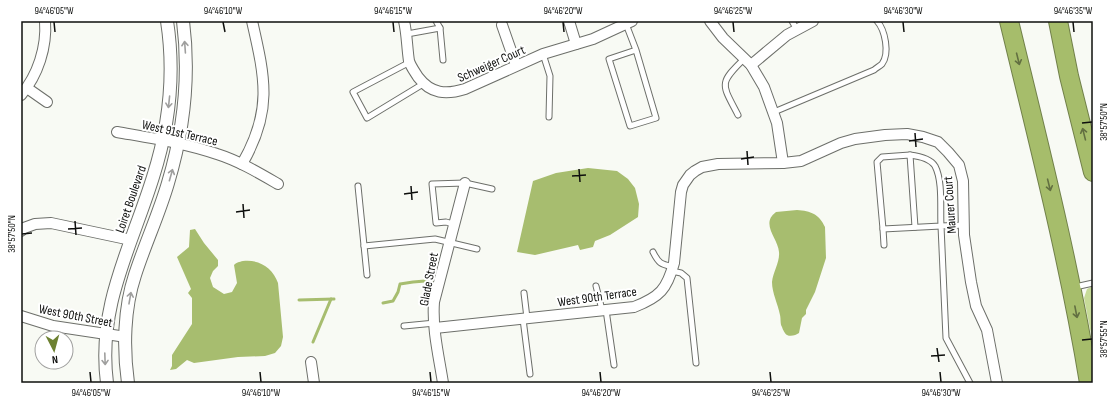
<svg xmlns="http://www.w3.org/2000/svg" width="1114" height="404" font-family="'Sofia Sans Condensed',sans-serif">
	<style>
		.green { fill: #c7db98 }
		.water { fill: #a7bd6f }
		.lines { fill: none; stroke-linecap: round; stroke-linejoin: round }
		.stream { stroke: #a7bd6f; stroke-width: 3 }
		.service-casing { stroke: #6d6f6a; stroke-width: 7 }
		.minor-casing { stroke: #6d6f6a; stroke-width: 12 }
		.tertiary-casing { stroke: #6d6f6a; stroke-width: 14 }
		.motorway-casing { stroke: #71804a; stroke-width: 20 }
		.service { stroke: #fff; stroke-width: 5 }
		.minor { stroke: #fff; stroke-width: 10 }
		.tertiary { stroke: #fff; stroke-width: 12 }
		.motorway { stroke: #a6bd6b; stroke-width: 18 }
		.oneway { stroke: #9f9f9e }
		.oneway2 { stroke: #626f41 }
		.ticks { fill: none; stroke: #0e0f0d; stroke-width: 1.5 }
		.labels { text-anchor: middle; stroke-width: 4; stroke-linejoin: round; paint-order: stroke }
		.street-label { font-size: 13px; fill: #0e0f0d; stroke: #fff }
		.neatline { fill: none; stroke: #0e0f0d; stroke-width: 1.5 }
		.ticks-label { font-size: 10px; text-anchor: middle; fill: #0e0f0d }
	</style>
	<rect width="100%" height="100%" fill="#f8faf4"/>
	<polygon class="green" points="1093,286 1093,344 1084,298 1087,289"/>
	<g class="water">
		<polygon points="588,168 617,171 628,179 635,188 639,204 638,217 610,235 595,241 593,247 580,250 578,245 535,255 517,252 533,181 556,173"/>
		<path d="M797 210C811 211 819 214 825 227L826 258 815 292 806 310V314L802 318 799 333C796 335 791 337 787 335 785 334 783 330 782 327 780 324 781 319 780 315 778 304 772 293 772 282 773 272 780 262 779 252 778 238 760 224 776 212Z"/>
		<path d="M195 229 204 243 218 260V266L213 271 210 278 213 287 224 294 232 292 237 283 234 265C237 262 239 262 243 261 259 259 273 268 278 283L283 337 281 346 275 353 265 356 238 357 194 363 187 360 176 369 170 370 172 366V355L192 324V298L188 293 191 289 177 257 189 247 190 230Z"/>
	</g>
	<g class="lines">
		<g class="stream">
			<polyline points="299,300 334,299"/>
			<polyline points="383,303 393,301 398,292 400,284 413,282 437,280"/>
			<polyline points="313,342 331,299"/>
		</g>
		<g class="service-casing">
			<g id="service">
				<polyline points="792,21 797,30"/>
				<polyline points="626,24 636,50 656,118 630,126 609,59 636,50"/>
				<polyline points="440,28 443,60"/>
				<polyline points="407,34 440,28 436,21"/>
				<polyline points="543,54 550,76 549,117"/>
				<polyline points="410,62 353,92 367,118 423,84"/>
				<path d="M774 112 874 70C876 68 880 66 882 64 890 53 885 30 877 21"/>
				<path d="M738 115C722 84 718 84 744 59"/>
				<path d="M910 155C918 156 930 158 935 166 943 181 940 209 941 226L883 229 877 162 882 157Z"/>
				<polyline points="910,155 915,227"/>
				<polyline points="358,186 367,275"/>
				<polyline points="453,224 446,222 436,223 432,184 465,183 492,189"/>
				<polyline points="964,225 941,226 946,338 970,383"/>
				<polyline points="883,229 884,245"/>
				<polyline points="364,246 435,239 477,249"/>
				<path d="M653 252C659 264 661 264 673 267"/>
				<polyline points="672,271 681,273 687,278 696,363"/>
				<polyline points="596,286 602,310"/>
				<polyline points="1075,287 1093,283"/>
				<polyline points="524,293 527,318"/>
				<polyline points="606,310 614,365"/>
				<polyline points="523,319 530,374"/>
				<polyline points="404,326 435,323"/>
			</g>
		</g>
		<g class="minor-casing">
			<g id="minor">
				<path d="M404 21C407 34 407 48 409 61 411 67 415 72 418 77 431 94 446 95 465 89L543 54 593 39 632 21"/>
				<polyline points="569,21 576,44"/>
				<polyline points="710,21 723,38 751,65 764,87 777,123 783,163"/>
				<polyline points="502,25 516,65"/>
				<polyline points="751,65 787,35 813,21"/>
				<polyline points="27,88 47,102"/>
				<path d="M21 95C38 75 47 47 45 21"/>
				<path d="M117 132C151 138 185 143 217 154 239 161 259 173 278 184"/>
				<path d="M242 164C273 111 265 78 252 21"/>
				<polyline points="21,231 24,228 35,224 51,223 131,240"/>
				<polyline points="21,316 53,326 126,337"/>
				<path d="M435 328 634 307C660 297 667 289 674 263L681 192 683 185 690 175 695 171 702 167 718 164 783 163 801 161 841 143 855 139 885 135 907 134 923 137 938 142 948 152 959 165 963 181 964 235 971 282 976 306 987 330 997 383"/>
				<polyline points="311,362 314,383"/>
				<path d="M443 383C439 357 432 329 434 302L465 183"/>
			</g>
		</g>
		<g class="tertiary-casing">
			<g id="tertiary">
				<path d="M107 383C97 306 131 248 153 177 169 127 175 73 167 21"/>
				<path d="M128 383C123 348 124 308 135 275 145 244 159 214 168 183 184 130 190 76 183 21"/>
			</g>
		</g>
		<g class="motorway-casing">
			<g id="motorway">
				<path d="M1009 21C1038 141 1069 261 1089 383"/>
				<polyline points="1058,21 1069,76 1093,172"/>
			</g>
		</g>
		<use href="#service" class="service"/>
		<use href="#minor" class="minor"/>
		<use href="#tertiary" class="tertiary"/>
		<use href="#motorway" class="motorway"/>
	</g>
	<defs><path id="oneway-shaft" d="M-6 0H5M1.5-3L5.5 0L1.5 3" fill="none" stroke-width="1.6" stroke-linecap="round" stroke-linejoin="round"/></defs>
	<g class="oneway">
		<use href="#oneway-shaft" transform="translate(185 47) rotate(-94)"/>
		<use href="#oneway-shaft" transform="translate(169 102) rotate(96)"/>
		<use href="#oneway-shaft" transform="translate(171 175) rotate(-74)"/>
		<use href="#oneway-shaft" transform="translate(130 298) rotate(-80)"/>
		<use href="#oneway-shaft" transform="translate(105 359) rotate(88)"/>
	</g>
	<g class="oneway2">
		<use href="#oneway-shaft" transform="translate(1018 59) rotate(76)"/>
		<use href="#oneway-shaft" transform="translate(1084 134) rotate(-104)"/>
		<use href="#oneway-shaft" transform="translate(1049 185) rotate(76)"/>
		<use href="#oneway-shaft" transform="translate(1076 312) rotate(79)"/>
	</g>
	<path class="ticks" d="M54 22 55 32M223 22 225 32M393 22 394 32M563 22 564 32M733 22 734 32M903 22 904 32M1073 22 1074 32M1082 123 1092 122M915 133 916 147M909 141 923 139M747 151 748 165M741 159 754 157M579 169 580 182M572 176 586 175M411 186 412 200M404 194 418 192M243 204 244 218M236 212 250 210M75 221 76 235M68 229 82 228M22 234 32 233M1082 340 1092 339M937 348 939 362M931 356 945 355M90 372 91 382M260 372 261 382M430 372 431 382M600 372 601 382M770 372 771 382M940 372 941 382"/>
	<g class="labels">
		<g class="street-label">
			<text transform="translate(491 63) rotate(-24)" y="5">Schweiger Court</text>
			<text transform="translate(180 132) rotate(13)" y="5">West 91st Terrace</text>
			<text transform="translate(130 199) rotate(-71)" y="5">Loiret Boulevard</text>
			<text transform="translate(949 205) rotate(-94)" y="5">Maurer Court</text>
			<text transform="translate(428 279) rotate(-79)" y="5">Glade Street</text>
			<text transform="translate(597 296) rotate(-8)" y="5">West 90th Terrace</text>
			<text transform="translate(76 315) rotate(11)" y="5">West 90th Street</text>
		</g>
	</g>
	<rect width="1114" height="404" fill="none" stroke="#ffffff" stroke-width="44"/>
	<g transform="translate(54 350) rotate(174)"><circle r="19" fill="#ffffff" stroke="#9f9f9e"/>
	<path d="M0-3L7 15L0 10L-7 15Z" fill="#6d8131"/>
	<text y="-6" font-size="11" font-weight="bold" text-anchor="middle" fill="#0e0f0d">N</text>
	</g>
	<rect x="22" y="22" width="1070" height="360" class="neatline"/>
	<g class="ticks-label">
		<text x="54" y="14">94°46'05"W</text>
		<text x="223" y="14">94°46'10"W</text>
		<text x="393" y="14">94°46'15"W</text>
		<text x="563" y="14">94°46'20"W</text>
		<text x="733" y="14">94°46'25"W</text>
		<text x="903" y="14">94°46'30"W</text>
		<text x="1073" y="14">94°46'35"W</text>
		<text transform="translate(1103 122) rotate(-90)" y="4">38°57'50"N</text>
		<text transform="translate(11 234) rotate(-90)" y="4">38°57'50"N</text>
		<text transform="translate(1103 339) rotate(-90)" y="4">38°57'55"N</text>
		<text x="91" y="396">94°46'05"W</text>
		<text x="261" y="396">94°46'10"W</text>
		<text x="431" y="396">94°46'15"W</text>
		<text x="601" y="396">94°46'20"W</text>
		<text x="771" y="396">94°46'25"W</text>
		<text x="941" y="396">94°46'30"W</text>
	</g>
</svg>
